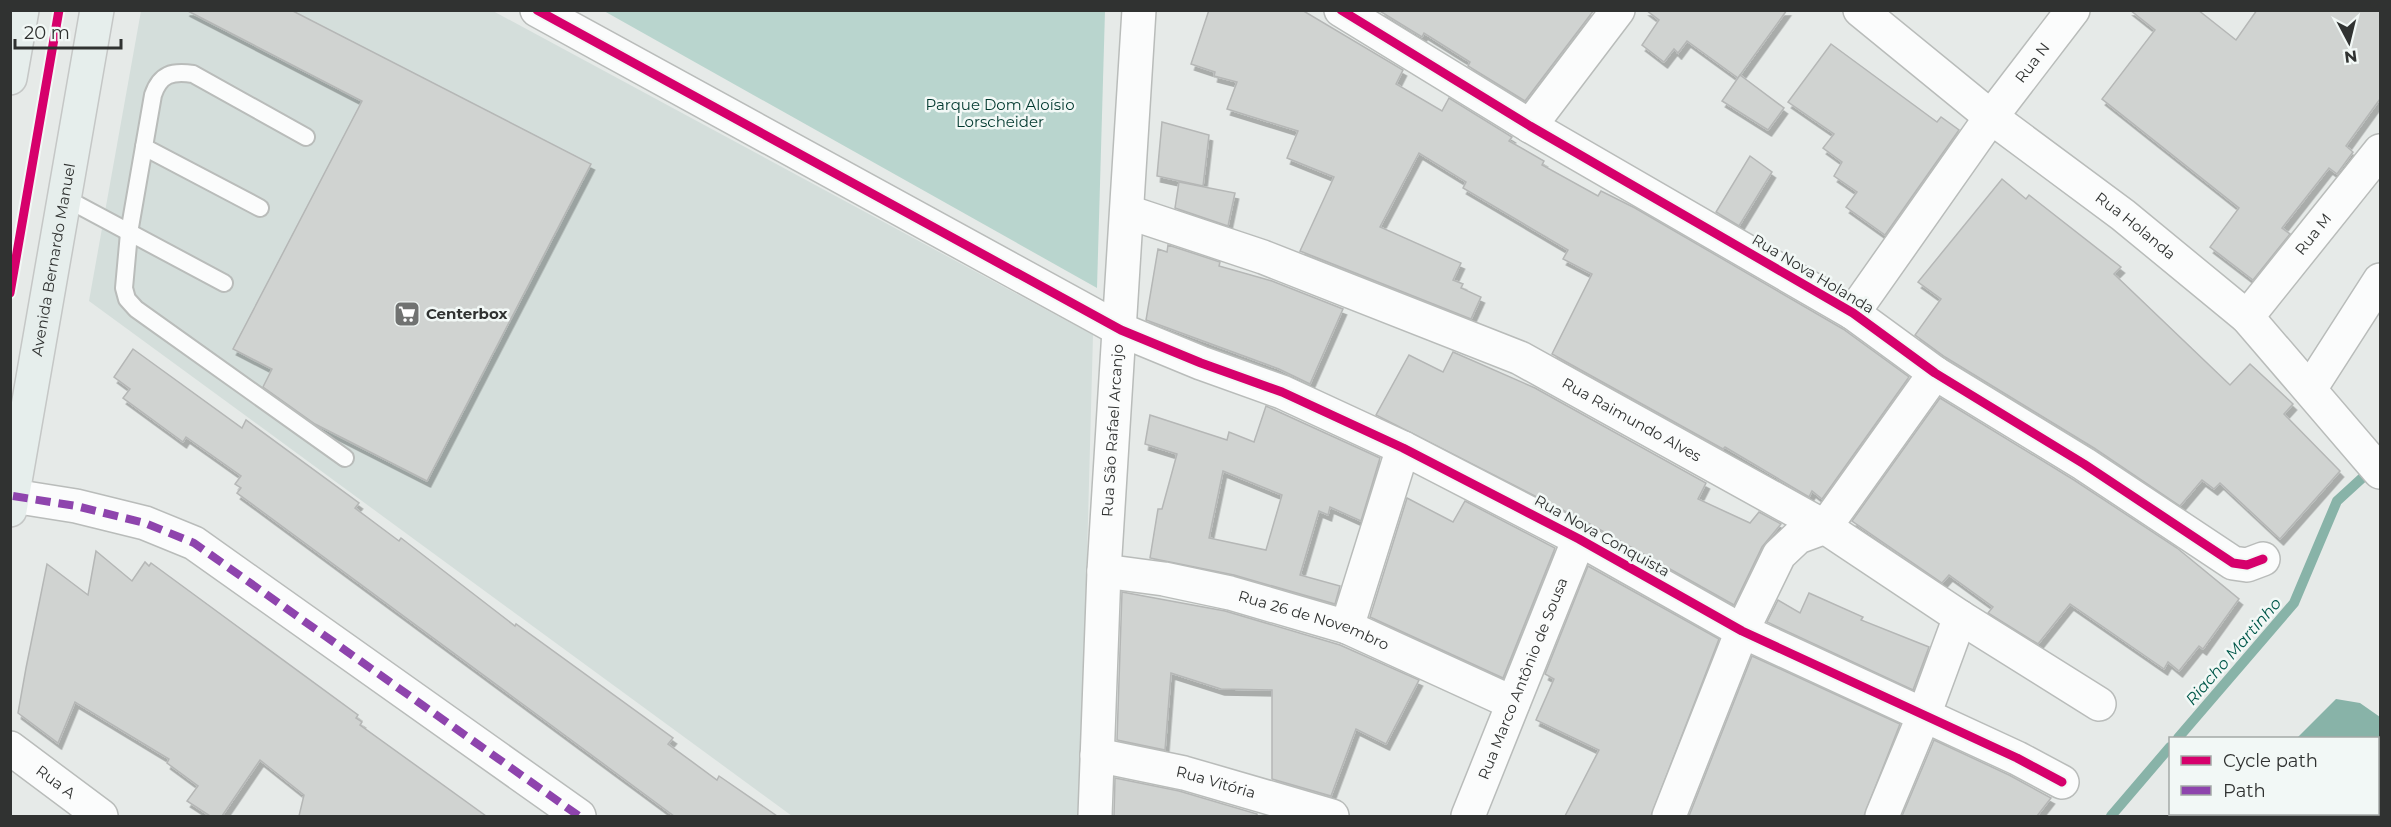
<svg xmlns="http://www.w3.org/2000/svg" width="2391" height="827" font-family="Montserrat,sans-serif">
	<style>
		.built { fill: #d4dedb }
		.green { fill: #b9d5ce }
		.water { fill: #88b3a8 }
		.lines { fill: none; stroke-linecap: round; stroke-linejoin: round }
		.stream { stroke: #88b3a8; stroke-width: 10 }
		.building { fill: #d0d3d1; stroke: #b5b7b6; stroke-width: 1.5; fill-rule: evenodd; filter: url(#shadow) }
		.lane-casing { stroke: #b9bcba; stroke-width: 20 }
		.street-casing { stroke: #b9bcba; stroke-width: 36 }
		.secondary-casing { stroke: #b9bcba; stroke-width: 36 }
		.primary-casing { stroke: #c5c7c6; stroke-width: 36 }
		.lane { stroke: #fbfcfc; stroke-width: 16 }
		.street { stroke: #fbfcfc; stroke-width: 33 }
		.secondary { stroke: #fbfcfc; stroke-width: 33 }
		.primary { stroke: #e6eeec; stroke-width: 33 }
		.quiet { stroke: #8e44ad; stroke-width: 8; stroke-dasharray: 15 8; stroke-linecap: butt }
		.cycleway-casing { stroke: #f2f8f6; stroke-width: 13 }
		.cycleway { stroke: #d6006c; stroke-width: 9 }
		.labels { text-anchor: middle; stroke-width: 5; stroke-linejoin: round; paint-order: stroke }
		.street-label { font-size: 15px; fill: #303231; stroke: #f2f8f6 }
		.park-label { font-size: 15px; fill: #00382e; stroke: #f2f8f6 }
		.poi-label { font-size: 15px; font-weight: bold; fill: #303231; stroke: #f2f8f6; text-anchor: start }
		.water-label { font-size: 16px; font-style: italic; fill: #00584a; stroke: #f2f8f6 }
	</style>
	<defs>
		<filter id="shadow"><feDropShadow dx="3.5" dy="6" stdDeviation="0" flood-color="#0004"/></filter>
	</defs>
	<rect width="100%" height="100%" fill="#e6eae8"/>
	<polygon class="built" points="141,11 493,11 1093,335 1080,816 792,816 89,301"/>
	<polygon class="green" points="604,11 1105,11 1097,288"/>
	<polygon class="water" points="2336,699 2360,703 2380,717 2380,816 2221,816 2223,814 2378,814 2378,738 2297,738"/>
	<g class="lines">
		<g class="stream">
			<polyline points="2178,738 2294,603 2337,501 2372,469"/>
			<polyline points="2111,816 2170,747"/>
		</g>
	</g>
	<g class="building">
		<polygon points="186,10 291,10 591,164 427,481 315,424 263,387 272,369 233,349 362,101"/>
		<polygon points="1209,10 1302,10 1403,70 1396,84 1442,111 1449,98 1512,137 1509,141 1544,161 1542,165 1598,196 1601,191 1635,208 1843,329 1909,377 1822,499 1812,491 1809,497 1725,447 1723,449 1552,354 1592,274 1563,259 1568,250 1463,188 1466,182 1419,153 1380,227 1461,263 1453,280 1463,284 1461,288 1481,297 1471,319 1300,251 1334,177 1287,158 1298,131 1227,109 1237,82 1214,76 1215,72 1191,64"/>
		<polygon points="1378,10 1594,10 1525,101 1468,66 1470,62 1424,33 1422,37"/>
		<polygon points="1646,10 1787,10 1738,78 1687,41 1678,53 1674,49 1664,62 1642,45 1659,20"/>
		<polygon points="2130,10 2198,10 2236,40 2257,10 2380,10 2380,99 2346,146 2353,152 2337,174 2329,168 2282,228 2290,234 2253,280 2210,247 2239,208 2102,99 2155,30"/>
		<polygon points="1831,44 1937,122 1941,117 1959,130 1885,235 1846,207 1857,192 1834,176 1842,162 1823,148 1834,134 1788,102"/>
		<polygon points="1740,75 1784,108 1768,130 1722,101"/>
		<polygon points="1162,122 1209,135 1203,186 1157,176"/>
		<polygon points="1750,156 1772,172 1739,226 1716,212"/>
		<polygon points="2002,179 2026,199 2029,195 2121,267 2114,274 2230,385 2250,364 2293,404 2284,414 2340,471 2280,539 2220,483 2214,489 2202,480 2180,506 2094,448 1945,357 1915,335 1941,299 1918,282"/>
		<polygon points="1179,182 1235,193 1228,226 1175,208"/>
		<polygon points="1168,245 1220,262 1219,266 1272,281 1343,309 1310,384 1279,369 1146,320 1158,249 1167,252"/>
		<polygon points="133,349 242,428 246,420 359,503 355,508 399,541 401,538 515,626 516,624 673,738 668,744 717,780 719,776 777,816 674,816 237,493 241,488 235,484 241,476 186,437 183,442 123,398 130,389 114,377"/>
		<polygon points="1453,352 1535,388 1706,483 1698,499 1750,523 1759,512 1781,524 1762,547 1734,605 1588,523 1376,415 1409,355 1443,372"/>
		<polygon points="1940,398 2074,480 2177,548 2239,599 2203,649 2199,646 2179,671 2168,662 2164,669 2070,604 2038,644 1988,613 1993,607 1949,575 1942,583 1852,521"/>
		<path d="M1266 406 1380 458 1361 521 1330 507 1328 515 1319 511 1300 575 1340 586 1335 604 1234 575 1150 558 1158 509H1162L1177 454 1145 444 1150 415 1227 440 1229 432 1254 442ZM1223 471 1282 495 1266 550 1209 538Z"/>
		<polygon points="1407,498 1453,522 1465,501 1555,548 1503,678 1370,617"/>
		<polygon points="96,551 132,581 145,562 149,566 151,563 358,715 356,718 362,722 360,725 486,816 299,816 304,795 260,760 222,816 210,816 187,801 198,786 167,763 169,759 75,702 58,743 18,713 26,668 47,564 88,595"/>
		<polygon points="1588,566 1719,639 1651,816 1565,816 1599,750 1536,720 1554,679 1545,674"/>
		<polygon points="1122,592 1225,611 1340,645 1419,680 1386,744 1356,729 1331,796 1272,779 1272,690 1221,689 1171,673 1165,750 1117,740"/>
		<polygon points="1809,593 1863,617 1861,620 1929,647 1913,690 1767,622 1778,600 1800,613"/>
		<polygon points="1752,656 1900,724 1864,816 1689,816"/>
		<polygon points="1934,740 2009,775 2051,798 2037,816 1902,816"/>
		<polygon points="1115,778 1179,791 1257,814 1257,816 1114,816"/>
	</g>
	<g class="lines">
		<g class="lane-casing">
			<g id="lane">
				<path d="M306 137 193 74C172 71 160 74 153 95L129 233 124 288 127 299 136 309 345 458"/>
				<polyline points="144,147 260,208"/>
				<polyline points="65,198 224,283"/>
			</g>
		</g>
		<g class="street-casing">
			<g id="street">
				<polyline points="537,10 1121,330 1201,363 1282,392 1403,448 1579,539 1742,631 2017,758 2062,782"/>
				<polyline points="1341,10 1530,126 1853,313 1935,373 2084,464 2233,563 2247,565 2263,559"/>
				<polyline points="1530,126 1618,10"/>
				<path id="s1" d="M1128 212 1263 257 1520 358 1825 527 1960 617 2099 704"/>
				<path id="s2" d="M1853 313 1991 117 2073 10"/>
				<path id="s3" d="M2247 317 2380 151"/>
				<polyline points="2310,389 2380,280"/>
				<polyline points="13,496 76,506 145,523 194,543 579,816"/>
				<path id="s4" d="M1104 571 1164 579 1230 593 1347 627 1513 703"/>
				<polyline points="1347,627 1403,448"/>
				<path id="s5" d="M10 748 101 816"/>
				<path id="s6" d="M1097 755 1184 773 1332 816"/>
				<path id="s7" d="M1095 816 1104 571 1139 10"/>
				<path id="s8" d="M1468 816 1579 539"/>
				<polyline points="1669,816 1742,631 1779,555 1798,537 1825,527 1935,373"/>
				<polyline points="1882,816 1924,715 1960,617"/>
			</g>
		</g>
		<g class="secondary-casing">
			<g id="secondary">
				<path id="s9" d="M1860 10 1991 117 2123 215 2247 317 2380 472"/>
			</g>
		</g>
		<g class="primary-casing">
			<g id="primary">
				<polyline points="10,78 22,10"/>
				<path id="s10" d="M10 510 97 10"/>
			</g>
		</g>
		<use href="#lane" class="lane"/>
		<use href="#street" class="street"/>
		<use href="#secondary" class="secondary"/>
		<use href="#primary" class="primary"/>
		<polyline class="quiet" points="13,496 76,506 145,523 194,543 579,816"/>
		<g class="cycleway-casing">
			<g id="cycleway">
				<polyline points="537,10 1121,330 1201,363 1282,392 1403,448 1579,539 1742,631 2017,758 2062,782"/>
				<polyline points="1341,10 1530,126 1853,313 1935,373 2084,464 2233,563 2247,565 2263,559"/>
				<polyline points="10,293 59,10"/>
			</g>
		</g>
		<use href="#cycleway" class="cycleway"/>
	</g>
	<defs>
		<g id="supermarket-square" transform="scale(1.35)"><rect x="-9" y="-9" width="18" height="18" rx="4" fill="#707271" stroke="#f2f8f6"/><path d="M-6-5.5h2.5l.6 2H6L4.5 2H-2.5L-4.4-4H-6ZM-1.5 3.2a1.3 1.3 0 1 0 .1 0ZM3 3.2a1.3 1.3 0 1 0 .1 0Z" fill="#fff"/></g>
	</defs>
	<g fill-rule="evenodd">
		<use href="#supermarket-square" x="407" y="314"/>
	</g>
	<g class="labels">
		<g class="street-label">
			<text dy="5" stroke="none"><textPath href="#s2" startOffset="308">Rua N</textPath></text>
			<text dy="5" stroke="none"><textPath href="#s9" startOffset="350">Rua Holanda</textPath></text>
			<text dy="5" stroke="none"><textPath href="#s3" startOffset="106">Rua M</textPath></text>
			<text dy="5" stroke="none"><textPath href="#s10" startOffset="254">Avenida Bernardo Manuel</textPath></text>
			<text transform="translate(1813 274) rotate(31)" y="5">Rua Nova Holanda</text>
			<text dy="5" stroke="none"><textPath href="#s1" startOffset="546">Rua Raimundo Alves</textPath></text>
			<text dy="5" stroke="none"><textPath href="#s7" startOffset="386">Rua São Rafael Arcanjo</textPath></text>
			<text transform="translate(1602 536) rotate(29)" y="5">Rua Nova Conquista</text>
			<text dy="5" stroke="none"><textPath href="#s4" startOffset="216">Rua 26 de Novembro</textPath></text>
			<text dy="5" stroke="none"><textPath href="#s8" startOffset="148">Rua Marco Antônio de Sousa</textPath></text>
			<text dy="5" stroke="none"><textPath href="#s5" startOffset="57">Rua A</textPath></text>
			<text dy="5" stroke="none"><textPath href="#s6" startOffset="122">Rua Vitória</textPath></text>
		</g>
		<g class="park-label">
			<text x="1000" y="110">Parque Dom Aloísio<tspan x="1000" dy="17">Lorscheider</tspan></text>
		</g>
		<g class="poi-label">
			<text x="426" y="319">Centerbox</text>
		</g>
		<g class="water-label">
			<text transform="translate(2233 651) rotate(-49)" y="6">Riacho Martinho</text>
		</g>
	</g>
	<rect width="2391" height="827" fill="none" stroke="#303231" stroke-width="24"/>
	<rect x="2169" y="737" width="210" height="78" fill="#f2f8f6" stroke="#a4a9a7" stroke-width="1.5"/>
	<rect x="2181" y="756" width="30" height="9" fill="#d6006c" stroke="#a4a9a7" stroke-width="1.5"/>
	<text x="2223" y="767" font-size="18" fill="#303231">Cycle path</text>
	<rect x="2181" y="786" width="30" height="9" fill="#8e44ad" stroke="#a4a9a7" stroke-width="1.5"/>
	<text x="2223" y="797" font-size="18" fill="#303231">Path</text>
	<g transform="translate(2349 42) rotate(173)" stroke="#f2f8f6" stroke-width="4.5" paint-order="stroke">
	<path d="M0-4.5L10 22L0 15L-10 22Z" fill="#303231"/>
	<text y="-9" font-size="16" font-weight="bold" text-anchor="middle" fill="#303231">N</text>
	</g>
	<path d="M15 39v9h106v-9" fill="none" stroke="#303231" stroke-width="3"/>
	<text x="24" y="39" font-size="18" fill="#303231" stroke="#f2f8f6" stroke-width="4.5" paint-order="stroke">20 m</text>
</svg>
